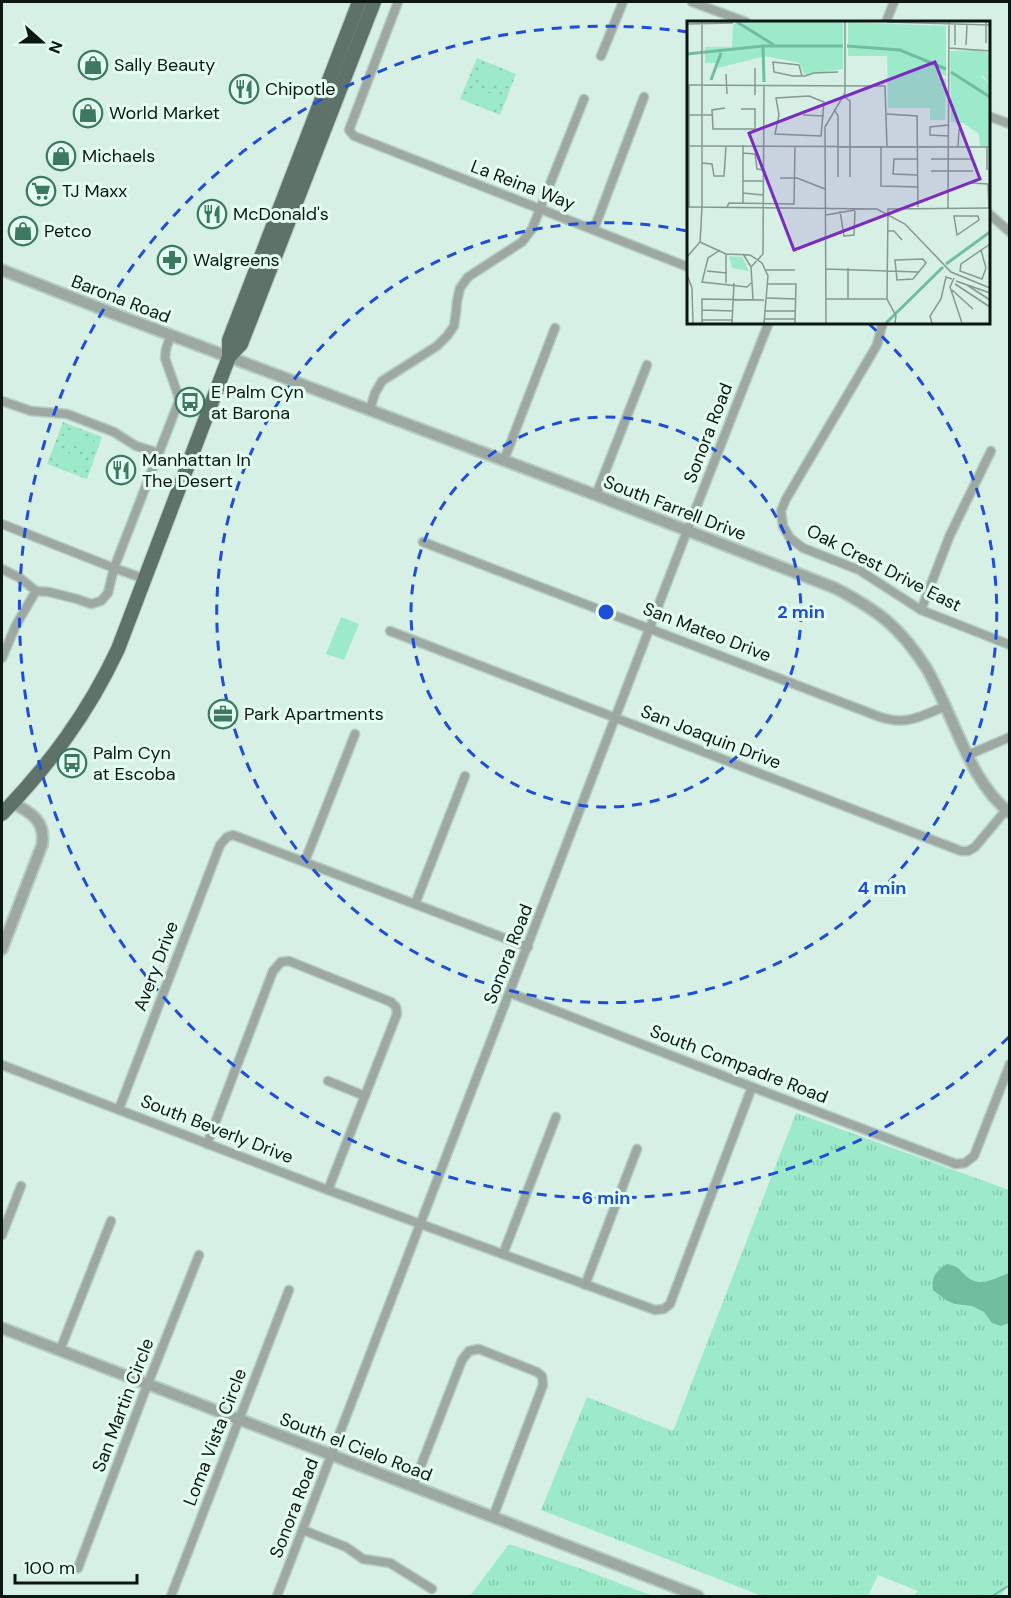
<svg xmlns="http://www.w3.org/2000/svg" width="1011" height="1598" font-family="'DM Sans',sans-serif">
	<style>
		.grass { fill: url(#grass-tufts) }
		.park { fill: url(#park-dots) }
		.pitch { fill: #9deacb }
		.water { fill: #70bda0 }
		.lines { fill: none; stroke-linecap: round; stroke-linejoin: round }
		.stream { stroke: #70bda0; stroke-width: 2 }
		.minor-casing { stroke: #b6cdc3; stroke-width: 11 }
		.tertiary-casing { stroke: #b6cdc3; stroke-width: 14 }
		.primary-casing { stroke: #b6cdc3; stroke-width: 16 }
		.minor { stroke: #9da8a3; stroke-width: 8 }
		.tertiary { stroke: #9da8a3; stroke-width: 10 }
		.primary { stroke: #5e7269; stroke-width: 14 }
		.ring { fill: none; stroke: #1d4ed8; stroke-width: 3; stroke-dasharray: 10 8 }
		.labels { text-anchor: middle; stroke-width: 6; stroke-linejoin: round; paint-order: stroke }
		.poi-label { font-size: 18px; fill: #0c1612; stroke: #e3fef2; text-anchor: start }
		.street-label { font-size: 18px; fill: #0c1612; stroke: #e3fef2 }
		.inset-river { fill: none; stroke: #70bda0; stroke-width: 3 }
		.inset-road { fill: none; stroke: #859991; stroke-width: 1.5 }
		.view { fill: #7b2cbf; fill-opacity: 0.15; stroke: #7b2cbf; stroke-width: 3 }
		.inset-edge { fill: none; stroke: #0c1612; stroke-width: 3 }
		.centre { fill: #1d4ed8; stroke: #e3fef2; stroke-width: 3 }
		.ring-label { font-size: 18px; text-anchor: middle; font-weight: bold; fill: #1d4ed8; stroke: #e3fef2; stroke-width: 6; stroke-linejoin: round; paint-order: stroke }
	</style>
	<defs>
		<pattern id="grass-tufts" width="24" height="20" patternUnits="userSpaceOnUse" patternTransform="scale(1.5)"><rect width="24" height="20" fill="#9deacb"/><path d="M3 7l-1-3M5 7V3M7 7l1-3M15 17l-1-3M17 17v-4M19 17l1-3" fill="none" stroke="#86c8ad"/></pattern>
		<pattern id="park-dots" width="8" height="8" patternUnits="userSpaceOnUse" patternTransform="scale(1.5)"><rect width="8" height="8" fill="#9deacb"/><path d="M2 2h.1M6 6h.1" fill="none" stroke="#86c8ad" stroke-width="1.8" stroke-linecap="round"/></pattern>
	</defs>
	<rect width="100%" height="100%" fill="#d6f0e5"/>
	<g class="grass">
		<polygon points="796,1113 1009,1190 1010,1579 1001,1596 913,1596 918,1591 878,1575 868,1596 762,1596 541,1510 587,1397 673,1431"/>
		<polygon points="509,1544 579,1568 653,1596 470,1596"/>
	</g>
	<g class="park">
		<polygon points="477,58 516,74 500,115 460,99"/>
		<polygon points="63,422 102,437 87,479 47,464"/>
	</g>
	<g class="pitch">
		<polygon points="481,65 509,75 504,88 477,77"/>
		<polygon points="473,87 500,97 496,109 468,99"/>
		<polygon points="66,429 94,439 89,451 62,441"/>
		<polygon points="58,449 85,460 81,472 53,461"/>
		<polygon points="341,617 359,624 344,660 326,654"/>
	</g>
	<path class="water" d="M947 1264C962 1268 957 1268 967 1277 980 1288 996 1278 1009 1273V1323L1001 1326 992 1323 984 1312 972 1306 955 1304 946 1300 933 1290C931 1277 936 1271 947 1264Z"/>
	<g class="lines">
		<polyline class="stream" points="992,1596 1010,1585"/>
		<g class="minor-casing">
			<g id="minor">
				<polyline points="398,2 349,130 354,136 688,267"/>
				<polyline points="692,2 746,22"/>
				<polyline points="886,22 894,2"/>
				<polyline points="601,56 623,2"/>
				<polyline points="988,116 1010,124"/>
				<polyline points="988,213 1010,232"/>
				<polyline points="594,229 644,97"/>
				<polyline points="883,322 877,345 786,499 781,511 783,526 790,538 803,548 859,570 921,610 1010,645"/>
				<polyline points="2,401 31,411 67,414 114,432 136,446 159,453"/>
				<polyline points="370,409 375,393 382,381 437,346 447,336 454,326 456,312 457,301 460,288 468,277 522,242 532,229 584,99"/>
				<polyline points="504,460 555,328"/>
				<polyline points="596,495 647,365"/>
				<polyline points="2,524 114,568 108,593 101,601 91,604 77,599 49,592 36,591"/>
				<path d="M423 542 880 717C907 726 921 716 946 706"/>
				<polyline points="2,569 20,578 36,591 16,625 2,658"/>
				<polyline points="145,579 114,568 179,401 178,395 165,358 166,349 171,335"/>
				<polyline points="921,610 950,535 991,451"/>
				<polyline points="390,631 961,851 968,851 975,847 1006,810"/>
				<polyline points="968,755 1010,737"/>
				<polyline points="305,861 355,734"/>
				<polyline points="415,904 465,776"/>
				<polyline points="510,993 752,1087 956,1164 965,1163 974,1156 1010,1064"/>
				<polyline points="2,1065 328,1190 655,1310 664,1309 670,1304 752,1087"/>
				<polyline points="328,1081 365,1096"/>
				<polyline points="119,1109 220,845 227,837 233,835 528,947"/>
				<polyline points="207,1144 273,971 281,962 289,961 391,1002 396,1007 397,1014 328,1190"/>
				<polyline points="2,1235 21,1186"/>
				<polyline points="503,1254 556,1117"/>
				<polyline points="585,1285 637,1149"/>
				<polyline points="60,1350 111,1221"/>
				<polyline points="413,1486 462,1360 469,1351 479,1349 537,1372 542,1376 543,1385 493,1517"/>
				<polyline points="303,1530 346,1547 363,1559 390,1563 432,1589"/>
				<polyline points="78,1568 143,1396 199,1255"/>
				<polyline points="171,1596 289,1290"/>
				<polyline points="277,1596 687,531 769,322"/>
			</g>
		</g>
		<g class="tertiary-casing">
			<g id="tertiary">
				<path d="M2 270 112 313 596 495 835 588C879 611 900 627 927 669 934 682 941 696 947 710 963 745 978 788 1010 813"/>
				<path d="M2 949 42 845C46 821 31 812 12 803"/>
				<polyline points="2,1328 698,1596"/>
			</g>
		</g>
		<g class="primary-casing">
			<g id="primary">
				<polyline points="229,357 229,340 359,2"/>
				<path d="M2 814C50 764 88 713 118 649L229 357 241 344 374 2"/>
			</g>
		</g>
		<use href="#minor" class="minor"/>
		<use href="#tertiary" class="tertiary"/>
		<use href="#primary" class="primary"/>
	</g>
	<g class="ring">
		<circle cx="606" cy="612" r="195"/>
		<path d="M869 324A390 390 0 1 1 687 231"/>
		<path d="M1009 1037A586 586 0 1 1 688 32"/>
	</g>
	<defs>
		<g id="shop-ring" transform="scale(1.5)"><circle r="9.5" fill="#e3fef2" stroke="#3c7862" stroke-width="1.5"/><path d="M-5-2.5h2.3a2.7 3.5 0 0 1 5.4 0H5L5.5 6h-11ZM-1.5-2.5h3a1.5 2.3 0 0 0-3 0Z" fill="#3c7862"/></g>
		<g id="restaurant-ring" transform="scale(1.5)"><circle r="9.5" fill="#e3fef2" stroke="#3c7862" stroke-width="1.5"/><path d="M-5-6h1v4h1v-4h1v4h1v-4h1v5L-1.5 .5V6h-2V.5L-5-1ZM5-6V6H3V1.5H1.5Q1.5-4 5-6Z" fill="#3c7862"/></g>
		<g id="supermarket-ring" transform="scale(1.5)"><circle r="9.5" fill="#e3fef2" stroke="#3c7862" stroke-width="1.5"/><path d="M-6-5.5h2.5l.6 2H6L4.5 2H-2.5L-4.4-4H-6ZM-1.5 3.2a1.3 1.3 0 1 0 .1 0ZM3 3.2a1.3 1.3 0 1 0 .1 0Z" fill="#3c7862"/></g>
		<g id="pharmacy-ring" transform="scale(1.5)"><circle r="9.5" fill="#e3fef2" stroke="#3c7862" stroke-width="1.5"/><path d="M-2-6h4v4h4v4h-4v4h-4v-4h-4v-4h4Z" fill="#3c7862"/></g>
		<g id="bus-ring" transform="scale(1.5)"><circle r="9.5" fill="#e3fef2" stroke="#3c7862" stroke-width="1.5"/><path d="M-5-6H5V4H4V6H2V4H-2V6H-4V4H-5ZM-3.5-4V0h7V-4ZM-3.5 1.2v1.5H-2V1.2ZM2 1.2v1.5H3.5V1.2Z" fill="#3c7862"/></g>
		<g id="office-ring" transform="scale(1.5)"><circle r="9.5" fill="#e3fef2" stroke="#3c7862" stroke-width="1.5"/><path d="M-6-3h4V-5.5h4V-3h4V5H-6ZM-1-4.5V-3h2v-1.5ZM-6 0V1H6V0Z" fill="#3c7862"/></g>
	</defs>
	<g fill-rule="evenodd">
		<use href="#shop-ring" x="93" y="65"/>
		<use href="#restaurant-ring" x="244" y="89"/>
		<use href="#shop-ring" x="88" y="113"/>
		<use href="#shop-ring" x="61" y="156"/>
		<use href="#supermarket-ring" x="41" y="191"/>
		<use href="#restaurant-ring" x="212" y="214"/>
		<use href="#shop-ring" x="23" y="231"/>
		<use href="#pharmacy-ring" x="172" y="260"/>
		<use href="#bus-ring" x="190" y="402"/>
		<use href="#restaurant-ring" x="121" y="470"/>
		<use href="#office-ring" x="223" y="714"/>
		<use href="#bus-ring" x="72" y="763"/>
	</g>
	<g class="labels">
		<g class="poi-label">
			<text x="114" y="71">Sally Beauty</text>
			<text x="265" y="95">Chipotle</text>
			<text x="109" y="119">World Market</text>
			<text x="82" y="162">Michaels</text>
			<text x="62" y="197">TJ Maxx</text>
			<text x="233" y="220">McDonald's</text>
			<text x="44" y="237">Petco</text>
			<text x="193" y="266">Walgreens</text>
			<text x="211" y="398">E Palm Cyn<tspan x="211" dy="21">at Barona</tspan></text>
			<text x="142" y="466">Manhattan In<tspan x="142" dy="21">The Desert</tspan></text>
			<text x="244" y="720">Park Apartments</text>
			<text x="93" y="759">Palm Cyn<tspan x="93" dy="21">at Escoba</tspan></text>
		</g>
		<g class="street-label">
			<text transform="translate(523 185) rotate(21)" y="6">La Reina Way</text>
			<text transform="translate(121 299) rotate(21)" y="6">Barona Road</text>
			<text transform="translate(708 433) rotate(-69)" y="6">Sonora Road</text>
			<text transform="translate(675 508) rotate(21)" y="6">South Farrell Drive</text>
			<text transform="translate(884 568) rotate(27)" y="6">Oak Crest Drive East</text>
			<text transform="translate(707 632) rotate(21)" y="6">San Mateo Drive</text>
			<text transform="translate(711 737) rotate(21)" y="6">San Joaquin Drive</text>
			<text transform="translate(508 954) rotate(-69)" y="6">Sonora Road</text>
			<text transform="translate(156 966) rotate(-69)" y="6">Avery Drive</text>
			<text transform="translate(739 1064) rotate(21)" y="6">South Compadre Road</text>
			<text transform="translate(217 1129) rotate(21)" y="6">South Beverly Drive</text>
			<text transform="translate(123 1405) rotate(-69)" y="6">San Martin Circle</text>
			<text transform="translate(215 1437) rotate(-69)" y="6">Loma Vista Circle</text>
			<text transform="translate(356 1447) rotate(21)" y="6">South el Cielo Road</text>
			<text transform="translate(294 1508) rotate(-69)" y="6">Sonora Road</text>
		</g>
	</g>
	<g transform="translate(687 21)">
		<rect width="303" height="303" fill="#d6f0e5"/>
		<path d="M200 27H215V34H245L246 42H259V55L251 52V57L259 58 258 99H243V87H201ZM293 29 295 56 303 64V125H293L292 113 276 102 264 101 263 30ZM42 235 55 236 62 250 45 247Z" fill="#9deacb"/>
		<path d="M50 1H156V48L118 54 112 42 78 35 31 47 32 42H18V26H45L46 4ZM161 1 259 5V42H246L245 34H215V27H200V35H161ZM293 29 303 33V64L292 50Z" fill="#9deacb"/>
		<path class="inset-river" d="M50 1 87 24M160 25 213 29 259 48M76 26 77 61M0 33 76 25H156M264 51 303 76M24 59 34 32M259 243 303 211M199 302 256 246"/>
		<path class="inset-road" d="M200 1 303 4M299 1V22M0 3 46 2M268 4V24M279 24 280 4M262 27 303 30M39 53 40 73M115 55 112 44 86 41 87 51 106 55H118L127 52 151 51M0 64 198 65 200 126M68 74V47M122 75 137 81 134 115 88 113 92 94 89 77ZM157 76 163 80V156M38 87 25 89 26 108H68V88H54M147 88 151 95V156M200 93 230 95 231 186M1 94H25M116 94 137 95M261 115 243 114V106L261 104M0 125 303 126M194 126V165L231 166M271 126 272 108M56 132 68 133 70 148 77 149M231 138H207L206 153 231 154M244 138H286M15 142 25 143 27 155H37L39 125M300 149V125M244 150H286M93 157H110L138 168M56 160H77M284 162 301 163 302 187M56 172 76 174M56 183V124M0 186 190 188 218 203 264 251 303 267M2 186V64M15 186V1M40 186 42 182 107 183 108 125M261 187 262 1M153 190 157 215 167 214 168 190M139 194 168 189M267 195H291L292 199 270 214ZM200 210H207L215 219M13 221 39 233 63 234 75 242 81 255 77 302M33 229 21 237 15 261 60 266 64 262M294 229 299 247 295 258 273 250 274 243 303 223M56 233 64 246 66 278M0 236 13 221 15 186M208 239 236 238 239 242 226 258 210 259ZM64 246 76 233 77 64M161 247V278M139 248 231 251M79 249H108M20 250 40 252M0 254 5 267 6 302M267 257 263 266 275 302M269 260 303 272M39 262V233M81 263H109L108 302M268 263 303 286M280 264 303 279M265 269 286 288M80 277 109 278M139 278H200M15 289 46 290M77 290H108M77 298H108M15 299H45M15 302V278L77 279M45 302 47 262M139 302 138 106 158 72V1M208 302 209 295 200 278 201 188 303 187M245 302 243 295 254 278 259 256 265 258"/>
		<path class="view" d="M248 41 293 158 107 229 62 112Z"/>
		<rect width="303" height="303" class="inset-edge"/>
	</g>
	<circle cx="606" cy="612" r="9" class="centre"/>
	<g class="ring-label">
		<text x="801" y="618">2 min</text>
		<text x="882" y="894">4 min</text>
		<text x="606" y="1204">6 min</text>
	</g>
	<rect width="1011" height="1598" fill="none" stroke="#0c1612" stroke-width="6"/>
	<g transform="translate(42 42) rotate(111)" stroke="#e3fef2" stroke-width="4.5" paint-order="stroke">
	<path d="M0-4.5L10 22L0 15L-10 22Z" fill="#0c1612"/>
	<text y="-9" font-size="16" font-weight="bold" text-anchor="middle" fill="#0c1612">N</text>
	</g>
	<path d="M15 1574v9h122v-9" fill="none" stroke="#0c1612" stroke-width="3"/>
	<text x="24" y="1574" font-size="18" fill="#0c1612" stroke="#e3fef2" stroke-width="4.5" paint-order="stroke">100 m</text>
</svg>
